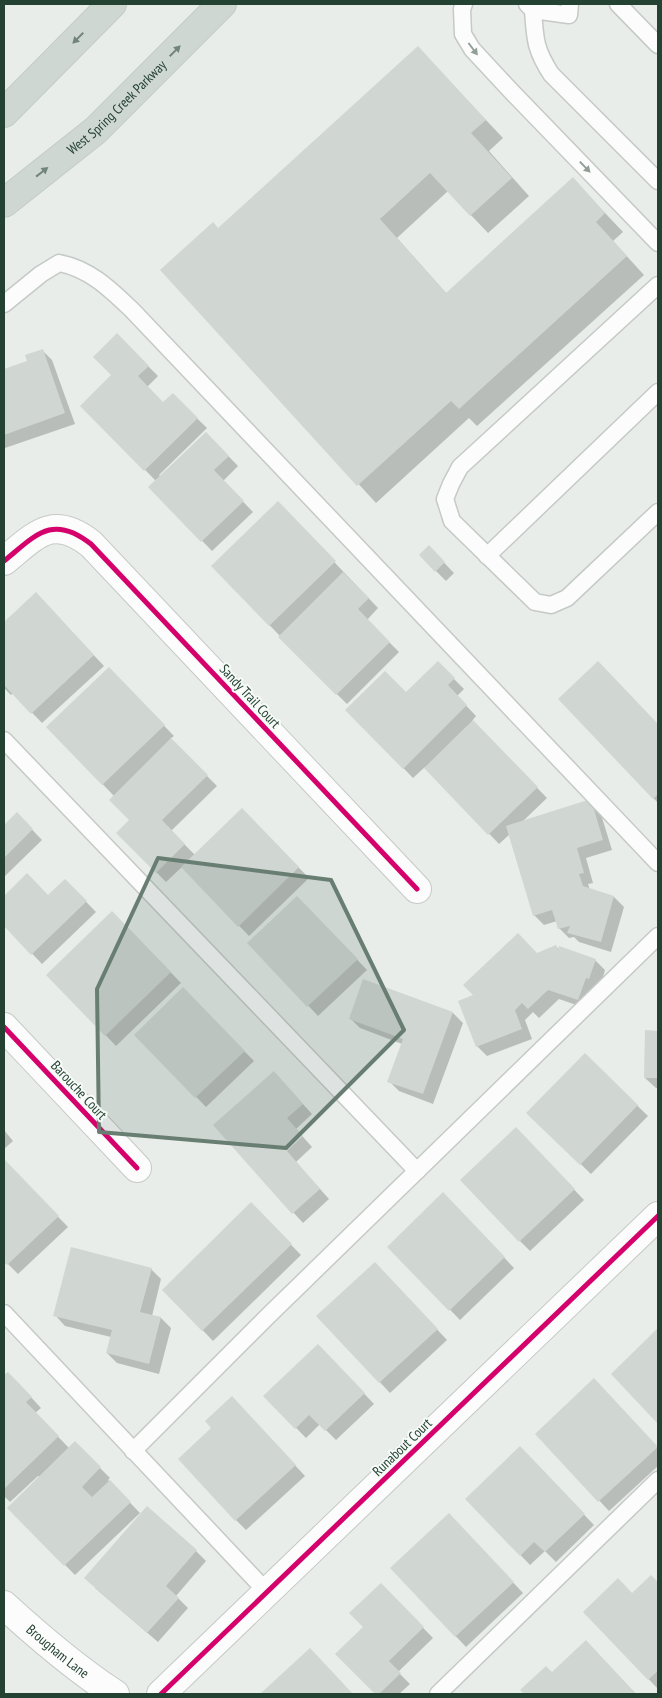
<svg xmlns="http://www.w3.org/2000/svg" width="662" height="1698" font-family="'PT Sans Narrow',sans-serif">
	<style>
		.shadow { fill: #0003 }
		.building { fill: #d0d6d2 }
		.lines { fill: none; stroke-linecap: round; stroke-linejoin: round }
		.lane-casing { stroke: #c5cac6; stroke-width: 19 }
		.street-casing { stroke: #c5cac6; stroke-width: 30 }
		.primary-casing { stroke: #c3ccc6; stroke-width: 30 }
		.lane { stroke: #fcfcfc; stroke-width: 16 }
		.street { stroke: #fcfcfc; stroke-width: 28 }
		.primary { stroke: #cfd7d3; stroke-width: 28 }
		.cycleway-casing { stroke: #f7fbf8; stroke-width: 8 }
		.cycleway { stroke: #d6006c; stroke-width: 5 }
		.oneway { fill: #71857a }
		.oneway2 { fill: #909f97 }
		.marked { fill: #697e72; fill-opacity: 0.2; stroke: #697e72; stroke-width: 4; stroke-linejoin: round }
		.labels { text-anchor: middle; stroke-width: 4; stroke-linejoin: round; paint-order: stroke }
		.street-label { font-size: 14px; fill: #244232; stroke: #f7fbf8 }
	</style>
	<rect width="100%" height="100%" fill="#e8ede9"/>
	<g class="shadow">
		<polygon points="418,48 503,138 489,151 529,196 488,233 448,191 397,238 447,294 573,179 623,232 613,241 644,275 477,426 469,418 376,503 162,270 218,229"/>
		<polygon points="117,335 158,376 147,387 163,404 173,395 207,428 159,475 161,477 206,433 238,466 223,481 253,512 212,551 150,487 156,481 82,406 113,375"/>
		<polygon points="42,350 52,360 75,424 5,448 4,447 4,371 28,362"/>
		<polygon points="278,503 378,608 367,620 399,652 347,704 279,637 280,636 212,566"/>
		<polygon points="429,547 454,573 446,581 420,555"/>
		<polygon points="36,594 104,666 42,723 13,693 11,695 4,688 4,624"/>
		<polygon points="438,663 464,689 457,696 476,716 472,721 547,798 522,822 590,801 600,811 612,850 586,858 593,883 588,884 590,890 614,897 624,907 611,952 579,942 574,937 569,938 559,928 557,921 544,925 534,915 510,834 499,844 425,767 413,778 347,710 406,694"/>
		<polygon points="109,669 174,736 170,739 217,786 171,831 195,855 242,810 309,878 249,936 182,867 166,882 118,833 131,820 114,796 48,727"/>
		<polygon points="621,686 658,725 658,803 560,699"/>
		<polygon points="17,814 42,840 4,877 4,827"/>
		<polygon points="27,875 49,897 65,880 96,912 42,964 4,924 4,898"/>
		<polygon points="307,907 367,970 318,1016 249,943"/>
		<polygon points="122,922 181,983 116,1046 48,975"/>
		<polygon points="556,946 559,950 595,960 605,970 600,988 588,1009 559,999 539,1018 533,1012 525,1020 532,1039 487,1056 477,1046 475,995 537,954"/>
		<polygon points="364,981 453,1013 463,1023 433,1104 399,1091 389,1081 402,1044 360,1028 350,1018"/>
		<polygon points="183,989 254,1061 206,1107 136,1035"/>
		<polygon points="646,1032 658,1032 658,1088 656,1088 645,1078"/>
		<polygon points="585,1055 648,1116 591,1174 528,1113"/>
		<polygon points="274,1072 312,1114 296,1129 312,1147 296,1162 329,1199 303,1223 214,1125"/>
		<polygon points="4,1130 13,1141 4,1149"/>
		<polygon points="526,1139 584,1200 530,1251 520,1241"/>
		<polygon points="4,1161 68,1227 18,1274 4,1260"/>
		<polygon points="251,1204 301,1255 213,1341 164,1290"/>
		<polygon points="453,1204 514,1268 460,1320 389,1247"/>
		<polygon points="151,1269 161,1279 152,1316 161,1318 171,1328 159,1374 117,1363 107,1353 111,1337 65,1326 55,1315"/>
		<polygon points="385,1274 447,1340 390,1393 318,1316"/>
		<polygon points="658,1330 658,1422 612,1374"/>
		<polygon points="318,1345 374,1404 336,1440 320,1424 306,1438 265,1396"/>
		<polygon points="4,1374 18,1383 41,1408 35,1413 69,1448 75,1443 110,1478 108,1480 140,1513 75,1575 9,1508 40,1477 38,1476 10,1502 4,1496"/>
		<polygon points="604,1390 658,1448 658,1466 609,1511 537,1434"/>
		<polygon points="242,1408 305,1476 246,1530 236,1520 213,1428"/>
		<polygon points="520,1448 594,1525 556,1562 545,1551 530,1565 467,1499"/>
		<polygon points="459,1525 523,1593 466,1647 392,1569"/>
		<polygon points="196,1551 206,1561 176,1596 188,1608 158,1642 95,1588"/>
		<polygon points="651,1577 658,1584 658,1689 585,1612 632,1595"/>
		<polygon points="381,1585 433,1638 398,1672 410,1684 399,1694 377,1694 337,1654 364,1627"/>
		<polygon points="310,1649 352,1694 262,1694"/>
		<polygon points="596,1652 636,1694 526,1694 522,1690"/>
	</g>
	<g class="building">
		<polygon points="418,46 486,120 471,133 512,178 470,216 430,173 380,219 446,293 573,177 605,213 596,222 627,256 459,409 451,401 357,486 160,270 213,222 218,228"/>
		<polygon points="117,333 149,366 138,376 163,402 173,393 198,418 144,471 80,406 111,375 93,357"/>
		<polygon points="43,349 65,413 4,435 4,369 27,361 25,355"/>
		<polygon points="206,432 229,456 214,470 244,501 201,542 148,487"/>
		<polygon points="278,501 336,561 269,626 211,566"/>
		<polygon points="429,545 445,562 435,572 419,555"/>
		<polygon points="343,572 369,598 358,609 390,642 336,695 278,637"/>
		<polygon points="36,592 94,655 31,714 4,685 4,622"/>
		<polygon points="438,661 455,678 448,685 467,705 403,769 345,710 385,671 406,692"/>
		<polygon points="598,661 658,724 658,794 653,799 558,699"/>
		<polygon points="109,667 165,725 102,785 46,727"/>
		<polygon points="473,720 538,787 488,835 424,768"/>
		<polygon points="171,738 208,775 162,820 185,844 156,873 116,833 129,820 109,800"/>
		<polygon points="591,799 603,840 577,848 584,873 579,874 583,886 614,896 601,942 567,933 570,926 558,929 552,910 533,916 506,826"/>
		<polygon points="242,808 299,867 238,927 181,867"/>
		<polygon points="17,812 33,829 4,858 4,825"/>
		<polygon points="27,873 48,895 65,879 87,901 31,955 4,926 4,896"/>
		<polygon points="297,896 358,959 307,1007 247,943"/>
		<polygon points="112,911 171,972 105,1036 46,975"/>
		<polygon points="518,933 537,953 556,945 558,950 559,946 596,959 589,979 586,978 578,1000 548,990 528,1009 522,1003 515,1010 522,1029 476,1047 458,1001 473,995 463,985"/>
		<polygon points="363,979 453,1012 423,1094 387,1082 403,1039 349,1019"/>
		<polygon points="183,987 245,1051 195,1098 134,1035"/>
		<polygon points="645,1030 658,1031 658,1078 644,1078"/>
		<polygon points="585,1053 638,1105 580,1165 526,1113"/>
		<polygon points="274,1071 303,1104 287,1118 303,1136 287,1151 320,1189 292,1214 213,1125"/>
		<polygon points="516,1127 575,1189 519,1242 460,1180"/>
		<polygon points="4,1159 59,1216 7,1265 4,1262"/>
		<polygon points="443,1192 505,1257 449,1311 387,1247"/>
		<polygon points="251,1202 292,1244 202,1331 162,1290"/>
		<polygon points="71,1247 152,1268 140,1312 161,1317 149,1364 106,1353 112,1330 53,1316"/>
		<polygon points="375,1262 438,1329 379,1383 316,1316"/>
		<polygon points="658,1328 658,1424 611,1374"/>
		<polygon points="318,1344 365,1393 325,1431 309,1415 295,1429 263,1396"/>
		<polygon points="8,1372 32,1397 26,1402 59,1436 4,1489 4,1375"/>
		<polygon points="594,1378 658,1447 598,1502 535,1434"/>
		<polygon points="232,1396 296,1465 235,1521 178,1459 211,1428 205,1421"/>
		<polygon points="75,1441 101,1467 82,1487 92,1497 110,1480 131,1502 64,1566 7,1508"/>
		<polygon points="520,1446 585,1514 545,1552 534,1542 520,1556 465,1499"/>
		<polygon points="147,1506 197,1550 166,1586 179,1598 147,1633 84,1578"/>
		<polygon points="449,1513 514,1582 455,1637 390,1568"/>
		<polygon points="651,1575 658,1582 658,1671 648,1680 583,1612 618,1578 632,1593"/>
		<polygon points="381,1583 424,1627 389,1661 401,1673 379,1694 375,1694 335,1654 363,1627 349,1613"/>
		<polygon points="586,1640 635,1693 634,1694 524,1694 520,1690 546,1666 552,1672"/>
		<polygon points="310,1648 353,1694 260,1694"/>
	</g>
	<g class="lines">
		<g class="lane-casing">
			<g id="lane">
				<polyline points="464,4 462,9 463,34 472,49 511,91 658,243"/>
				<polyline points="527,4 533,10 569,15 570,4"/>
				<polyline points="618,4 658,45"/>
				<path d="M533 10C535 39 535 49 551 74L658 181"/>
				<polyline points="658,285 460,467 451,484 445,499 452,521 535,602 551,605 567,598 658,512"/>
				<path d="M4 304 41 274 59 263C90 269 110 289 132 310L658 863"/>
				<polyline points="487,556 658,392"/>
				<polyline points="4,740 417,1171"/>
				<polyline points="4,1313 267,1592"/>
				<polyline points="133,1451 267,1317 658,936"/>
				<polyline points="438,1694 658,1480"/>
			</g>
		</g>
		<g class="street-casing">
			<g id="street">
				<path d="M4 561C35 536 52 513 91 544L417 889"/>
				<polyline points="4,1027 137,1168"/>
				<path id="s1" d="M4 1605C39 1637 75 1668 115 1694"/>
				<polyline points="161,1694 658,1216"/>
			</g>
		</g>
		<g class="primary-casing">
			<g id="primary">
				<polyline points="4,113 112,4"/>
				<path id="s2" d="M4 203 96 130 222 4"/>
			</g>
		</g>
		<use href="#lane" class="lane"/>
		<use href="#street" class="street"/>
		<use href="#primary" class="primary"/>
		<g class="cycleway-casing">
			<g id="cycleway">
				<path d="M4 561C35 536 52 513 91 544L417 889"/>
				<polyline points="4,1027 137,1168"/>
				<polyline points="161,1694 658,1216"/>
			</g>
		</g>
		<use href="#cycleway" class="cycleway"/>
	</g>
	<defs><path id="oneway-solid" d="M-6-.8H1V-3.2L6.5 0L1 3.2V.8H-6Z" transform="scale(1.25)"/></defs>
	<g class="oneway">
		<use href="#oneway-solid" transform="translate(78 38) rotate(135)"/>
		<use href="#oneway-solid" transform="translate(175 51) rotate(-45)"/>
		<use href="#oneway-solid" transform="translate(42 172) rotate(-38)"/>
	</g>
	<g class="oneway2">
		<use href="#oneway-solid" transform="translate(473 49) rotate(53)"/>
		<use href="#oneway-solid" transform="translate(585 167) rotate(46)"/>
	</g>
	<path class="marked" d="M158 858 331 880 404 1030 286 1148 99 1132 97 989Z"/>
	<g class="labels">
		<g class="street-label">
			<text dy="5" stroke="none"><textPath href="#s2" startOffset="148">West Spring Creek Parkway</textPath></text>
			<text transform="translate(250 696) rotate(47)" y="5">Sandy Trail Court</text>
			<text transform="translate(79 1090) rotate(47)" y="5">Barouche Court</text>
			<text transform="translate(402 1447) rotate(-44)" y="5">Runabout Court</text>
			<text dy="5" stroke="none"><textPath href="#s1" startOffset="71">Brougham Lane</textPath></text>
		</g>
	</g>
	<rect width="662" height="1698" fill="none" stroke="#244232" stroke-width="10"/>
</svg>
